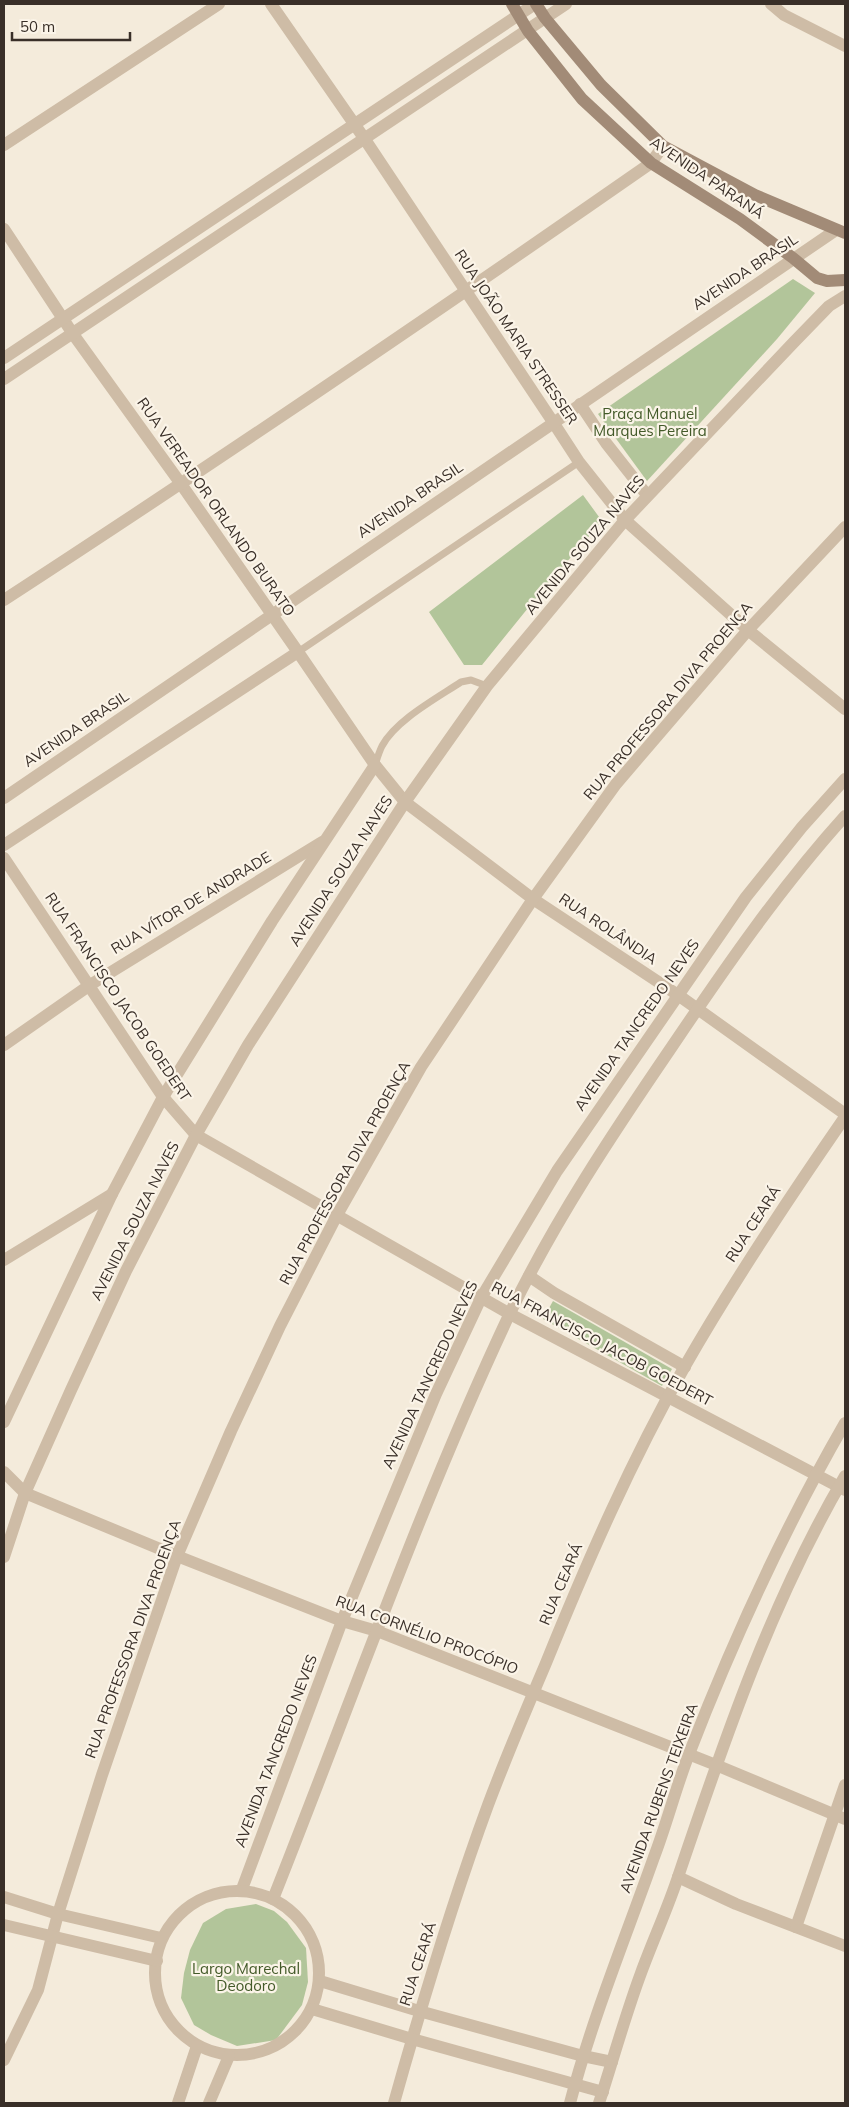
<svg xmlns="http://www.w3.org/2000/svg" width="849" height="2107" font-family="Mulish,sans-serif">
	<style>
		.green { fill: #b2c59a }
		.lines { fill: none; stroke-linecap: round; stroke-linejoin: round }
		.service { stroke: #cebca6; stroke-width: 7 }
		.minor { stroke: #cebca6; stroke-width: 12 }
		.tertiary { stroke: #cebca6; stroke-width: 12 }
		.secondary { stroke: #a28b77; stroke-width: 12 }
		.labels { text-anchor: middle; stroke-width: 4.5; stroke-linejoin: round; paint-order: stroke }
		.street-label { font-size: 15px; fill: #392f28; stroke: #fbf4e8 }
		.park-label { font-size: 15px; fill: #435a29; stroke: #fbf4e8 }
	</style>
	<rect width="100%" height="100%" fill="#f4ebdb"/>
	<g class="green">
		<polygon points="793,279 815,293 777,339 647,481 598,414"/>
		<polygon points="583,495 602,521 541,592 482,665 464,665 429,612"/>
		<polygon points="553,1301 672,1369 662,1386 543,1319"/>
		<polygon points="256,1904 274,1911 287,1922 306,1948 308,1982 302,2005 276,2040 237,2046 211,2035 194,2025 181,1998 184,1973 190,1950 203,1923 226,1909"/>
	</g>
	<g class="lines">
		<g class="service">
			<polyline points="298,652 579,462"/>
			<path d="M375 765C377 759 379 752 382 746 396 720 437 698 461 682L471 680 487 686"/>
		</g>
		<g class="minor">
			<polyline points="771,4 784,15 845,46"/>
			<polyline points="4,145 219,4"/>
			<polyline points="4,229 73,334 181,484 298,652"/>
			<polyline points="580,404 606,443 647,495"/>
			<polyline points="553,422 579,462 625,520 748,630 845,709"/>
			<path d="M4 600C222 458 437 312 651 163L663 146"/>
			<polyline points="405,802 533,899 678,995 845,1114"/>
			<polyline points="4,858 163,1097 196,1135 510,1314 845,1490"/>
			<polyline points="4,1045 90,985 322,842"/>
			<polyline points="4,1260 112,1194"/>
			<polyline points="529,1276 554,1293 685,1367"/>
			<polyline points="4,1472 25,1493 177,1556 342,1621 377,1631 716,1765 845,1819"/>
			<polyline points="678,1877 736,1904 845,1946"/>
			<polyline points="796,1927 845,1785"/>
			<polyline points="4,2060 38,1990 58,1914 102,1775 177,1556 231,1431 280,1326 337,1215 421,1067 533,899 616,784 748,630 845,527"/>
			<path d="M394 2103C422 2003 452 1903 488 1805 506 1757 526 1710 546 1663 587 1562 631 1461 685 1366 734 1280 789 1198 845 1117"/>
		</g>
		<g class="tertiary">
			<polyline points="271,4 364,138 553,422"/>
			<polyline points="4,358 535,4"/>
			<polyline points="4,379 566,4"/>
			<polyline points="4,798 836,230"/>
			<polyline points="4,845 298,652 375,765 405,802"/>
			<polyline points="4,1422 112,1194 163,1097 272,921 375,765"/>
			<polyline points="4,1557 25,1493 71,1390 126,1271 196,1135 248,1045 405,802 487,686 625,520 795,341 829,306 845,296"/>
			<polyline points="242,1889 342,1621 436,1394 481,1298 557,1171 746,897 802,827 845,779"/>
			<circle cx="237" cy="1973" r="82"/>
			<polyline points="4,1897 58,1914 161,1938"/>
			<path d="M273 1899C351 1703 420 1504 510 1313 555 1220 613 1133 671 1048 725 968 780 888 845 816"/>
			<polyline points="4,1925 157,1961"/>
			<polyline points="320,1981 419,2011 583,2056 612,2062"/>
			<polyline points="312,2009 412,2039 603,2092"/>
			<polyline points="178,2103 197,2046"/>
			<polyline points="209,2103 229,2056"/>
			<path d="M570 2103C592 2019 625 1939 654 1857 667 1823 676 1787 689 1754 733 1640 784 1529 845 1423"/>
			<path d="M599 2103C613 2060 625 2016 641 1973 653 1940 668 1908 679 1874 725 1738 772 1600 845 1476"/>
		</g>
		<g class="secondary">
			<polyline points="512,4 528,31 582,99 651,163 740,219 793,258 817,278 827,281 845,280"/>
			<polyline points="536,4 545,18 601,85 663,146 755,195 845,233"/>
		</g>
	</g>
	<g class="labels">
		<g class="street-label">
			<text transform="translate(707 178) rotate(34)" y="5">AVENIDA PARANÁ</text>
			<text transform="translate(745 272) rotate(-34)" y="5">AVENIDA BRASIL</text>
			<text transform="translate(516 337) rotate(56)" y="5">RUA JOÃO MARIA STRESSER</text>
			<text transform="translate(410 500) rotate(-34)" y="5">AVENIDA BRASIL</text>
			<text transform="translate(216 507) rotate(55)" y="5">RUA VEREADOR ORLANDO BURATO</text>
			<text transform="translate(585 545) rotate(-50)" y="5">AVENIDA SOUZA NAVES</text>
			<text transform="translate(668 701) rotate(-50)" y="5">RUA PROFESSORA DIVA PROENÇA</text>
			<text transform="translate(76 729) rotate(-34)" y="5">AVENIDA BRASIL</text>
			<text transform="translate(341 871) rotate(-57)" y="5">AVENIDA SOUZA NAVES</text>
			<text transform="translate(191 903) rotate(-31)" y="5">RUA VÍTOR DE ANDRADE</text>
			<text transform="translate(608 929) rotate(34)" y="5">RUA ROLÂNDIA</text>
			<text transform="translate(118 997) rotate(56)" y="5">RUA FRANCISCO JACOB GOEDERT</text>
			<text transform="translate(637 1025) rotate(-55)" y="5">AVENIDA TANCREDO NEVES</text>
			<text transform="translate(345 1173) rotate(-61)" y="5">RUA PROFESSORA DIVA PROENÇA</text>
			<text transform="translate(135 1221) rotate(-63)" y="5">AVENIDA SOUZA NAVES</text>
			<text transform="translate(753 1224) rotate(-57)" y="5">RUA CEARÁ</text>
			<text transform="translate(602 1344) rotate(28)" y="5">RUA FRANCISCO JACOB GOEDERT</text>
			<text transform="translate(430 1375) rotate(-65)" y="5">AVENIDA TANCREDO NEVES</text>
			<text transform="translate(561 1584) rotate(-67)" y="5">RUA CEARÁ</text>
			<text transform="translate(427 1635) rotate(21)" y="5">RUA CORNÉLIO PROCÓPIO</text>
			<text transform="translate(133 1639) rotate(-70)" y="5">RUA PROFESSORA DIVA PROENÇA</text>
			<text transform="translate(276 1751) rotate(-69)" y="5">AVENIDA TANCREDO NEVES</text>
			<text transform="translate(659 1798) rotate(-70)" y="5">AVENIDA RUBENS TEIXEIRA</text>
			<text transform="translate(418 1964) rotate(-72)" y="5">RUA CEARÁ</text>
		</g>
		<g class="park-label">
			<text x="650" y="419">Praça Manuel<tspan x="650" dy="17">Marques Pereira</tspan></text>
			<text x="246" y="1974">Largo Marechal<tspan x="246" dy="17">Deodoro</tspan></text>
		</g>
	</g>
	<rect width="849" height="2107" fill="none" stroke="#392f28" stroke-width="10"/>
	<path d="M12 32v8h118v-8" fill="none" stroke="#392f28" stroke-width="2.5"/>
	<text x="20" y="32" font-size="15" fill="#392f28" stroke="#fbf4e8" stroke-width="4" paint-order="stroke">50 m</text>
</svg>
